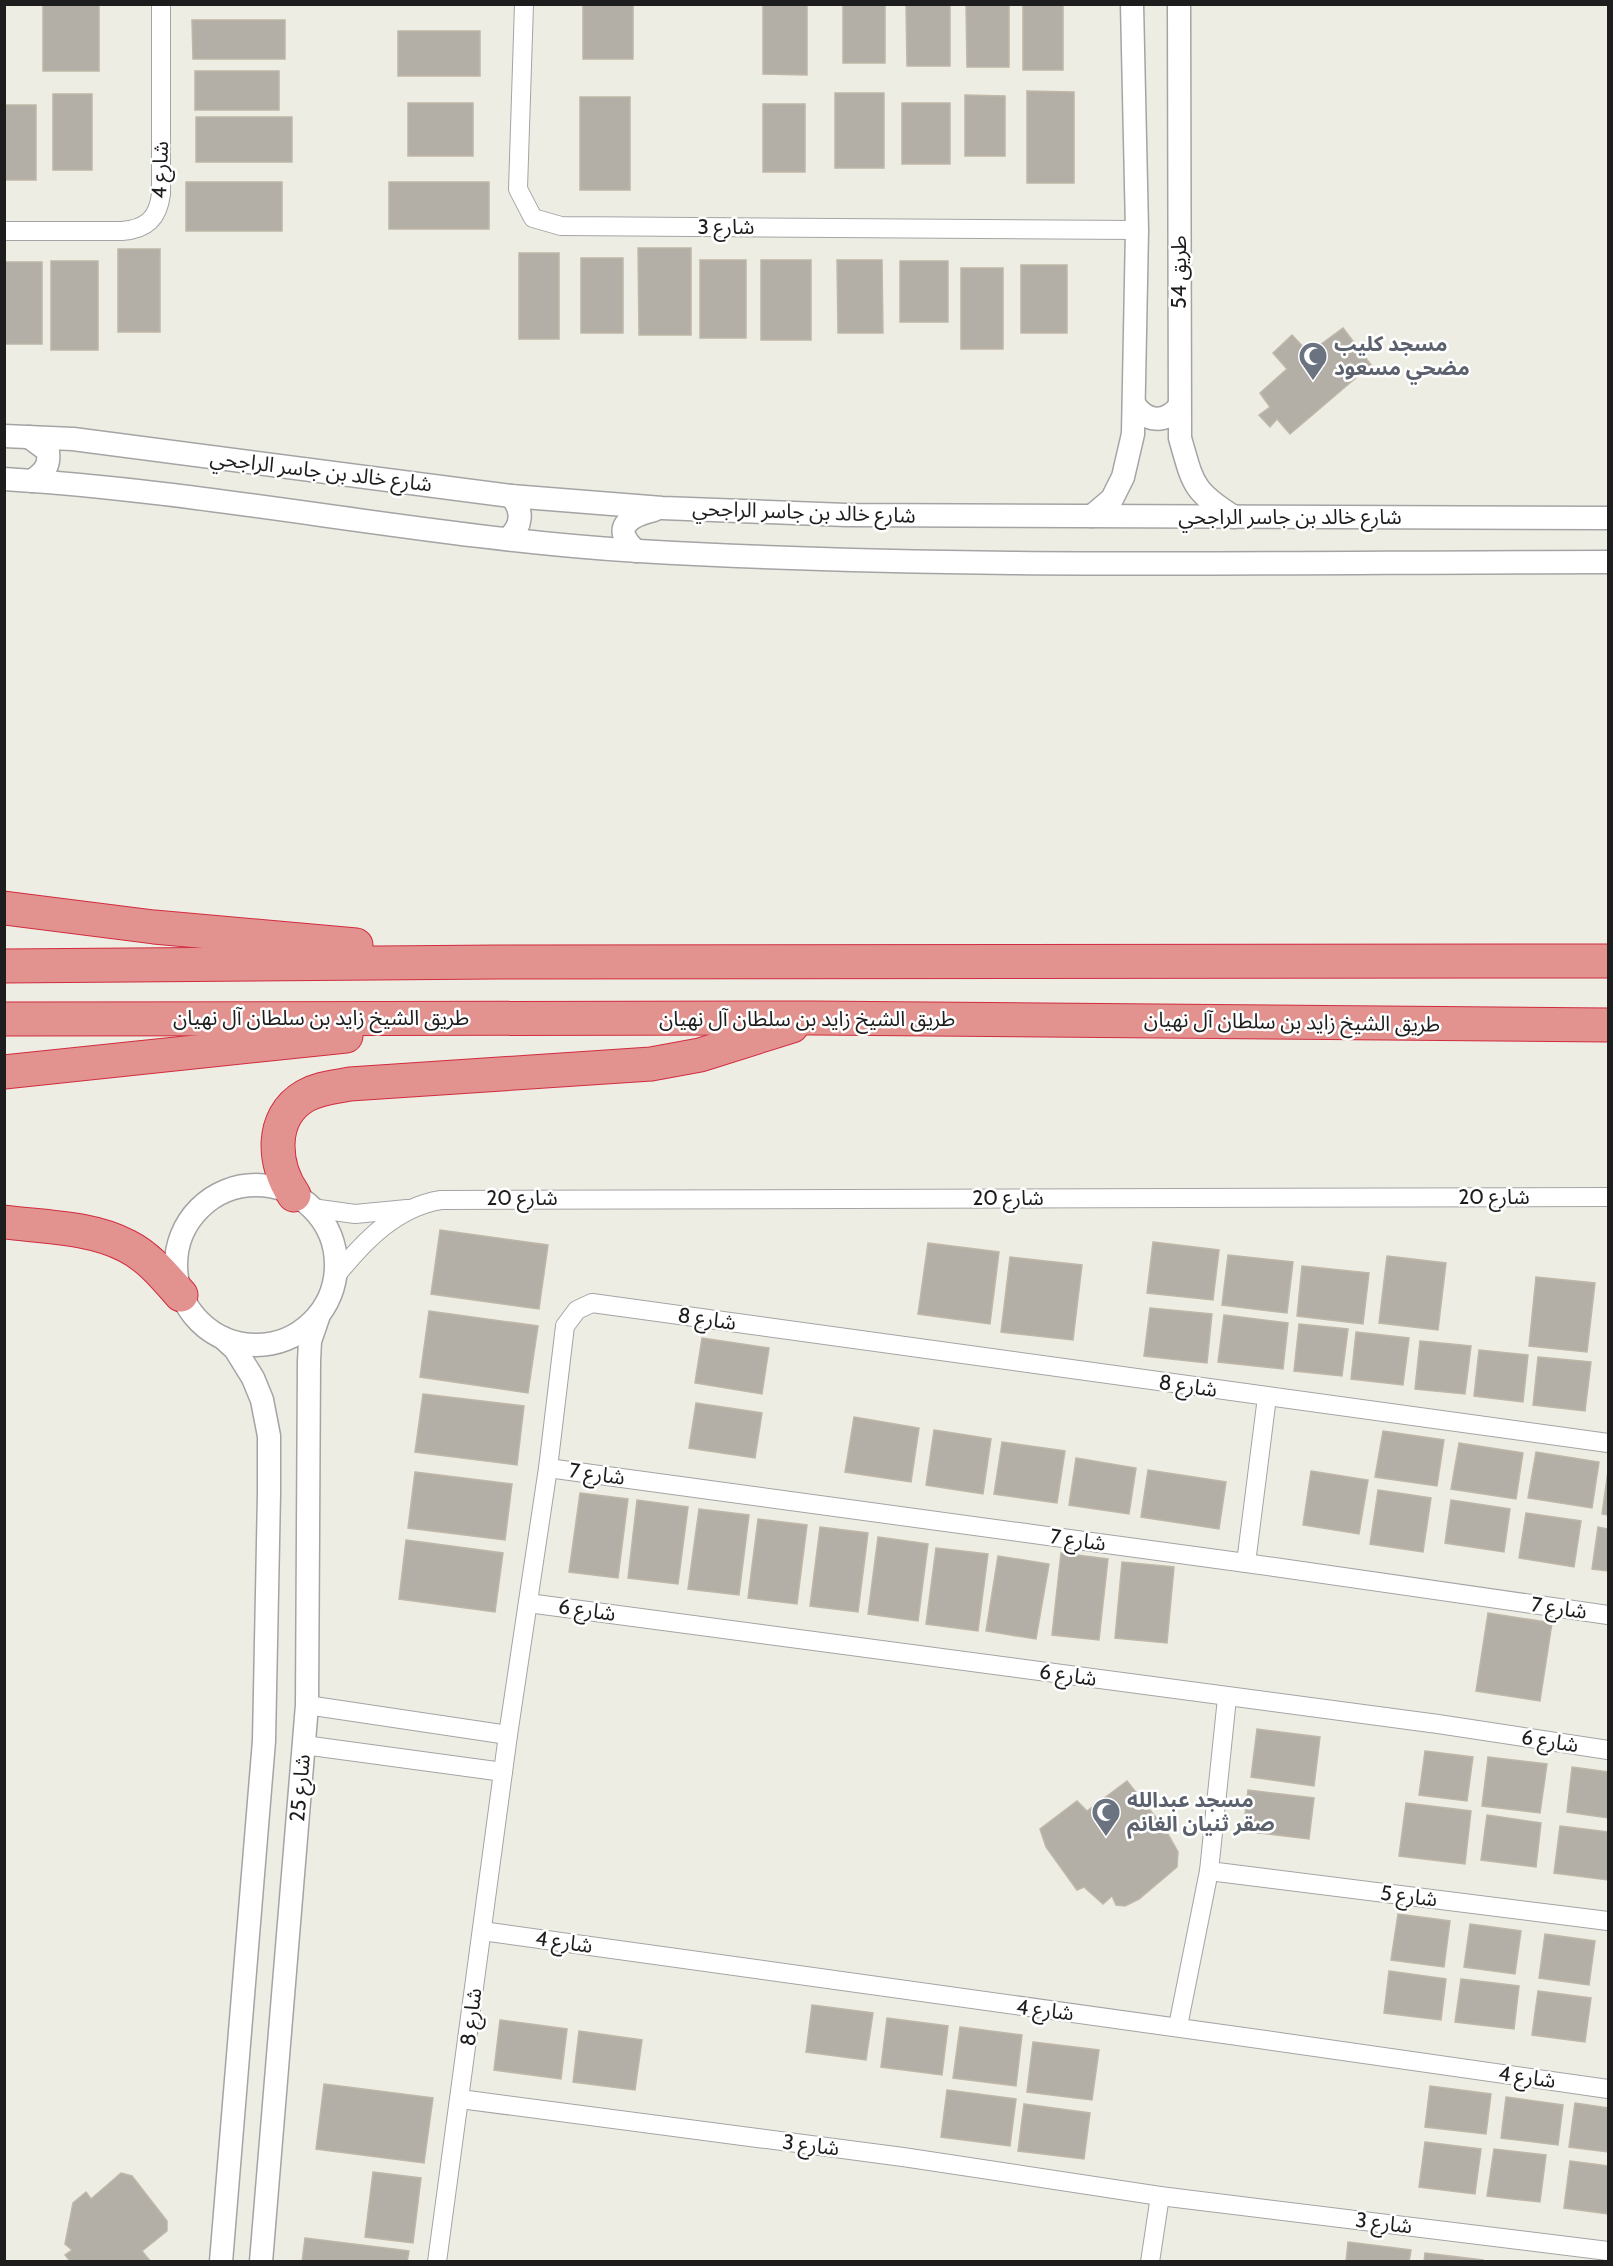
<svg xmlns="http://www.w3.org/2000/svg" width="1613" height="2266" font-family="Cabin,'Noto Sans Arabic',sans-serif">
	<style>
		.building { fill: #b3afa6; stroke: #bfb7a7; stroke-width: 1.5 }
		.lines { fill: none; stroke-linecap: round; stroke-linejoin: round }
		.minor-casing { stroke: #a4a4a4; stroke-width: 20 }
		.tertiary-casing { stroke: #a4a4a4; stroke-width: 25 }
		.motorway-casing { stroke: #d12c3f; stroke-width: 35 }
		.minor { stroke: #fff; stroke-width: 18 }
		.tertiary { stroke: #fff; stroke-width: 22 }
		.motorway { stroke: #e2928f; stroke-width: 33 }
		.labels { text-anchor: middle; stroke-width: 5; stroke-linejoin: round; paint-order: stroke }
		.street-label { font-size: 21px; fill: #1d1d1d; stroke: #fff }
		.worship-label { font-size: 21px; font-weight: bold; fill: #5b616d; stroke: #fff; text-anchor: start }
	</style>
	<rect width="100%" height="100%" fill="#eeede4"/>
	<g class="building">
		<rect x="43" y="4" width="56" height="67"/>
		<rect x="583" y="4" width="50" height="55"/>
		<polygon points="763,4 807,4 807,75 763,74"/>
		<rect x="843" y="4" width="42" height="59"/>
		<polygon points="906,4 950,4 950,66 907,66"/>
		<polygon points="966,4 1009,4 1009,67 967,67"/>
		<rect x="1023" y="4" width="40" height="66"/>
		<polygon points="192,20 285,20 285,59 193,59"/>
		<rect x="398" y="31" width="82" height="45"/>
		<rect x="195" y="71" width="84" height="39"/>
		<polygon points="1027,91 1074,92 1074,183 1027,183"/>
		<rect x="835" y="93" width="49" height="75"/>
		<rect x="53" y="94" width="39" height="76"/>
		<polygon points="965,95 1005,96 1005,156 965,156"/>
		<rect x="580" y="97" width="50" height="93"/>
		<rect x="408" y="103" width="65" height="53"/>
		<rect x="902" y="103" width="48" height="61"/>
		<rect x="763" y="104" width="42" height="68"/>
		<rect x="4" y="105" width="32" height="75"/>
		<rect x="196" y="117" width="96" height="45"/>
		<rect x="186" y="182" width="96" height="49"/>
		<rect x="389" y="182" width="100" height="47"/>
		<polygon points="638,248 691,248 691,335 639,335"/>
		<rect x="118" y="249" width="42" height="83"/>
		<rect x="519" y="253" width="40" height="86"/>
		<rect x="581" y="258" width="42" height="75"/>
		<rect x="700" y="260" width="46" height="78"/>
		<rect x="761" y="260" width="50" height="80"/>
		<polygon points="837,260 882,260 883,333 838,333"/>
		<rect x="51" y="261" width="47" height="89"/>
		<rect x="900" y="261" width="48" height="61"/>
		<rect x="4" y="262" width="38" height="82"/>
		<rect x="1021" y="265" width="46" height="68"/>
		<rect x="961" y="268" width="42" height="81"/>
		<polygon points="1343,328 1371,365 1290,434 1277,419 1270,427 1259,415 1270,407 1260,393 1287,369 1273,353 1292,335 1309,353"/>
		<polygon points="440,1230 548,1245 539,1309 431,1294"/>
		<polygon points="1153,1242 1219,1250 1213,1300 1147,1293"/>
		<polygon points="928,1243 999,1252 990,1324 918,1314"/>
		<polygon points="1228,1255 1293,1262 1287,1313 1222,1305"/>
		<polygon points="1387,1256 1446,1263 1438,1330 1379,1323"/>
		<polygon points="1010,1257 1082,1265 1073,1340 1001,1332"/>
		<polygon points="1302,1266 1369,1273 1363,1324 1297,1316"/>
		<polygon points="1536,1277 1595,1283 1587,1352 1529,1346"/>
		<polygon points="1150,1308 1212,1314 1207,1363 1144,1356"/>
		<polygon points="429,1311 538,1326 528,1393 420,1377"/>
		<polygon points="1224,1315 1288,1323 1283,1369 1218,1362"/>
		<polygon points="1299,1324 1348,1329 1342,1376 1294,1371"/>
		<polygon points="1356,1332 1409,1338 1403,1385 1351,1379"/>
		<polygon points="702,1338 769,1348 762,1394 695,1383"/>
		<polygon points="1420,1341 1471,1346 1465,1394 1415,1389"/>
		<polygon points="1479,1350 1528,1355 1523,1402 1474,1396"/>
		<polygon points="1538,1357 1591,1362 1585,1411 1533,1405"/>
		<polygon points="423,1394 524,1406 517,1465 415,1452"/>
		<polygon points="696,1403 762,1413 755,1458 689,1448"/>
		<polygon points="854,1417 919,1428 911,1482 845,1472"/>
		<polygon points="934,1430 991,1439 983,1494 926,1485"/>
		<polygon points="1383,1431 1444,1440 1437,1486 1375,1477"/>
		<polygon points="1002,1442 1065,1451 1057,1503 994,1494"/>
		<polygon points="1459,1443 1523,1453 1516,1499 1451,1489"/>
		<polygon points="1536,1452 1599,1462 1592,1508 1528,1498"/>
		<polygon points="1076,1458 1136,1468 1129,1514 1069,1505"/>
		<polygon points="1148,1470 1226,1482 1219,1529 1141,1517"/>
		<polygon points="1311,1471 1368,1480 1359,1534 1303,1525"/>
		<polygon points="1608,1471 1608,1515 1602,1514"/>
		<polygon points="415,1472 512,1484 505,1540 408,1528"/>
		<polygon points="1378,1490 1431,1498 1423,1552 1370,1544"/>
		<polygon points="580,1493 628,1499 618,1578 569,1572"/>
		<polygon points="637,1500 688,1507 678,1584 628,1578"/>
		<polygon points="1451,1500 1510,1509 1504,1552 1445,1543"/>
		<polygon points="699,1509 749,1515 739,1595 688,1589"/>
		<polygon points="1526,1513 1581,1521 1574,1567 1519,1558"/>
		<polygon points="758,1519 807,1525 797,1604 748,1598"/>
		<polygon points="820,1527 868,1533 858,1612 810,1606"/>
		<polygon points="1598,1527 1608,1529 1608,1571 1592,1569"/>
		<polygon points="878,1537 928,1544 918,1621 868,1614"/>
		<polygon points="406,1540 503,1553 495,1612 399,1599"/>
		<polygon points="936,1548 988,1554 978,1631 926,1624"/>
		<polygon points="1061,1553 1108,1559 1099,1640 1052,1635"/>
		<polygon points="998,1556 1049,1564 1036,1639 986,1631"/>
		<polygon points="1122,1562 1174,1567 1167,1643 1115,1638"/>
		<polygon points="1488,1613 1552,1623 1540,1701 1476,1691"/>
		<polygon points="1257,1729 1320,1737 1314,1786 1251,1777"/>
		<polygon points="1425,1751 1473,1757 1467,1801 1419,1795"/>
		<polygon points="1488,1757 1547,1764 1540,1813 1482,1806"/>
		<polygon points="1572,1767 1608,1772 1608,1818 1567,1812"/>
		<polygon points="1127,1781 1165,1829 1178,1852 1177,1867 1139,1899 1125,1906 1116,1905 1112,1896 1103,1904 1084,1887 1077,1890 1046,1847 1040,1829 1077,1801 1087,1811"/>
		<polygon points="1248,1790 1314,1798 1309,1839 1243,1831"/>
		<polygon points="1406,1803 1471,1811 1465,1864 1399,1856"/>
		<polygon points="1487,1815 1541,1823 1536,1867 1481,1860"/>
		<polygon points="1560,1826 1608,1832 1608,1880 1554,1873"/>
		<polygon points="1398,1914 1450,1921 1444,1967 1391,1960"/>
		<polygon points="1470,1924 1521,1931 1515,1974 1464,1967"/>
		<polygon points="1545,1934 1595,1941 1589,1985 1539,1978"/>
		<polygon points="1389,1971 1446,1979 1441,2020 1384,2013"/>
		<polygon points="1461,1979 1519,1986 1514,2029 1455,2022"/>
		<polygon points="1538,1991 1591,1998 1585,2042 1532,2035"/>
		<polygon points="812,2005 873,2013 866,2060 806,2052"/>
		<polygon points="887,2018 948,2026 942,2075 881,2067"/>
		<polygon points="500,2020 567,2029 561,2079 494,2070"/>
		<polygon points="960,2027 1022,2035 1016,2086 953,2078"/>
		<polygon points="579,2031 642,2040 635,2090 573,2082"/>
		<polygon points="1033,2042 1099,2050 1092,2100 1027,2092"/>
		<polygon points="324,2084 433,2098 424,2163 316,2149"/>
		<polygon points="1430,2086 1491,2094 1486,2134 1425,2127"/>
		<polygon points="947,2090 1016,2099 1010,2146 941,2137"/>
		<polygon points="1506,2097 1563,2105 1558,2145 1501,2138"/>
		<polygon points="1575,2103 1608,2108 1608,2152 1569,2147"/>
		<polygon points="1024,2104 1090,2113 1084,2159 1018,2151"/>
		<polygon points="1425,2142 1481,2149 1475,2194 1419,2187"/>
		<polygon points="1494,2149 1546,2155 1540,2202 1487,2196"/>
		<polygon points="1570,2161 1608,2166 1608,2214 1564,2208"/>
		<polygon points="373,2172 421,2178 413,2243 365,2237"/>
		<polygon points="121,2173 132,2176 167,2221 167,2231 142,2251 151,2262 71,2262 65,2255 72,2250 65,2244 73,2203 86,2192 91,2199"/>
		<polygon points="305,2238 409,2251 407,2262 302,2262"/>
		<polygon points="1348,2242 1411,2250 1409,2262 1346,2262"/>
		<polygon points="1425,2253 1483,2260 1483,2262 1424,2262"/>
	</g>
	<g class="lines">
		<g class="minor-casing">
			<g id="minor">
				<polyline points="524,4 518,189 533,218 561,226 1137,230"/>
				<path d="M4 231H122C147 229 158 218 161 194V4"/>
				<polyline points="312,1208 355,1214 407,1209"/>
				<path d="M335 1277C363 1242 396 1207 441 1200L1608 1197"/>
				<polyline points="548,1468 1246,1563 1608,1615"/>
				<polyline points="1246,1563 1267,1397"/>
				<polyline points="528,1603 1438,1724 1608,1750"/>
				<polyline points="307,1705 508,1735"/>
				<polyline points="304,1745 503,1772"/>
				<polyline points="1209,1871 1608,1921"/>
				<path d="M482 1931C858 1984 1233 2034 1608 2089"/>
				<polyline points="1178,2026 1209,1871 1227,1698"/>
				<polyline points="460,2099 903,2157 1160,2196 1608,2251"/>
				<polyline points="437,2262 508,1735 548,1468 565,1326 577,1310 592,1303 1608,1443"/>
				<polyline points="1150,2262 1160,2196"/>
			</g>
		</g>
		<g class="tertiary-casing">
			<g id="tertiary">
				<path d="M1179 4 1180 438C1193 483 1192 491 1234 517"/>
				<path d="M1134 404C1146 422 1164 424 1179 407"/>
				<polyline points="4,436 73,439 511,496 662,508 846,515 1608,518"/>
				<path d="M29 437 48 451C50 467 44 472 32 481"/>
				<path d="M4 479C217 492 426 538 639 551 961 570 1286 562 1608 562"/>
				<polyline points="1092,516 1112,499 1123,477 1133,434 1137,230 1132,4"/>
				<path d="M508 539C522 526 524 511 511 496"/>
				<path d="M636 551C610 528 629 516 654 510"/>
				<circle cx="256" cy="1265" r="80"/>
				<polyline points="221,2262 264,1741 269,1493 269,1436 262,1400 253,1378 235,1349 223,1338"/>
				<polyline points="261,2262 307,1705 309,1361 310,1341 319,1315"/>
			</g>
		</g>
		<g class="motorway-casing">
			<g id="motorway">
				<polyline points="4,908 154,927 356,945"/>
				<polyline points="4,966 498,962 1608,961"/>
				<polyline points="4,1019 813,1018 1608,1025"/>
				<polyline points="4,1072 346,1036"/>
				<path d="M294 1195C273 1165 269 1117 305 1096 319 1088 334 1087 350 1084L651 1064 700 1055 792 1026"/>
				<path d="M4 1222C44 1227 91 1227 127 1246 149 1257 165 1277 181 1295"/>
			</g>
		</g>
		<use href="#minor" class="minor"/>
		<use href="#tertiary" class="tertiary"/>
		<use href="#motorway" class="motorway"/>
	</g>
	<defs>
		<g id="mosque-pin" transform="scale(1.5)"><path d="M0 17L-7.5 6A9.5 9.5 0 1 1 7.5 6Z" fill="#6b7280" stroke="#fff"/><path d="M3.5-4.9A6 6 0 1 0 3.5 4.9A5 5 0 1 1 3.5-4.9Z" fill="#fff"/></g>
	</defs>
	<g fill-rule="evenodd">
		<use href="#mosque-pin" x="1313" y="356"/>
		<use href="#mosque-pin" x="1106" y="1812"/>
	</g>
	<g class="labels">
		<g class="street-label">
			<text transform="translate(160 170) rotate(-88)" y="7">شارع 4</text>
			<text x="726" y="234">شارع 3</text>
			<text transform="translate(1179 272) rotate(-90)" y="7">طريق 54</text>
			<text transform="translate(321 471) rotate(7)" y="7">شارع خالد بن جاسر الراجحي</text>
			<text transform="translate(804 512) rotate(2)" y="7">شارع خالد بن جاسر الراجحي</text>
			<text x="1290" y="524">شارع خالد بن جاسر الراجحي</text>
			<text x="321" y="1025">طريق الشيخ زايد بن سلطان آل نهيان</text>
			<text x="807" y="1026">طريق الشيخ زايد بن سلطان آل نهيان</text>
			<text transform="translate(1292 1022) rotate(1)" y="7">طريق الشيخ زايد بن سلطان آل نهيان</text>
			<text x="1494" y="1204">شارع 20</text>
			<text x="522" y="1205">شارع 20</text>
			<text x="1008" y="1205">شارع 20</text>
			<text transform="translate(707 1319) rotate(8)" y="7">شارع 8</text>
			<text transform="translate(1188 1386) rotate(8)" y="7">شارع 8</text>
			<text transform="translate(597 1474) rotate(8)" y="7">شارع 7</text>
			<text transform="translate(1078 1540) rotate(8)" y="7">شارع 7</text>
			<text transform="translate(1559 1608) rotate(8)" y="7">شارع 7</text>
			<text transform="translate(587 1610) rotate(8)" y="7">شارع 6</text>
			<text transform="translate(1068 1675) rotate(8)" y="7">شارع 6</text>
			<text transform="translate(1550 1741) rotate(9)" y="7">شارع 6</text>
			<text transform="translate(300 1788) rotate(-85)" y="7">شارع 25</text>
			<text transform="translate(1409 1896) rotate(7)" y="7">شارع 5</text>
			<text transform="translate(564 1942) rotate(8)" y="7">شارع 4</text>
			<text transform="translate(1045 2010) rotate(7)" y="7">شارع 4</text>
			<text transform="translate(471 2017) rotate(-83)" y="7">شارع 8</text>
			<text transform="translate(1527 2077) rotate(8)" y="7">شارع 4</text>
			<text transform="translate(811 2145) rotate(7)" y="7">شارع 3</text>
			<text transform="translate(1384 2223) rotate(7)" y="7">شارع 3</text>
		</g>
		<g class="worship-label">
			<text x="1334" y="351">مسجد كليب<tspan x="1334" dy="24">مضحي مسعود</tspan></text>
			<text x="1127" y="1807">مسجد عبدالله<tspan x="1127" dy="24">صقر ثنيان الغانم</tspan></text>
		</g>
	</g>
	<rect width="1613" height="2266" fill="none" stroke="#1d1d1d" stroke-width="12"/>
</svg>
